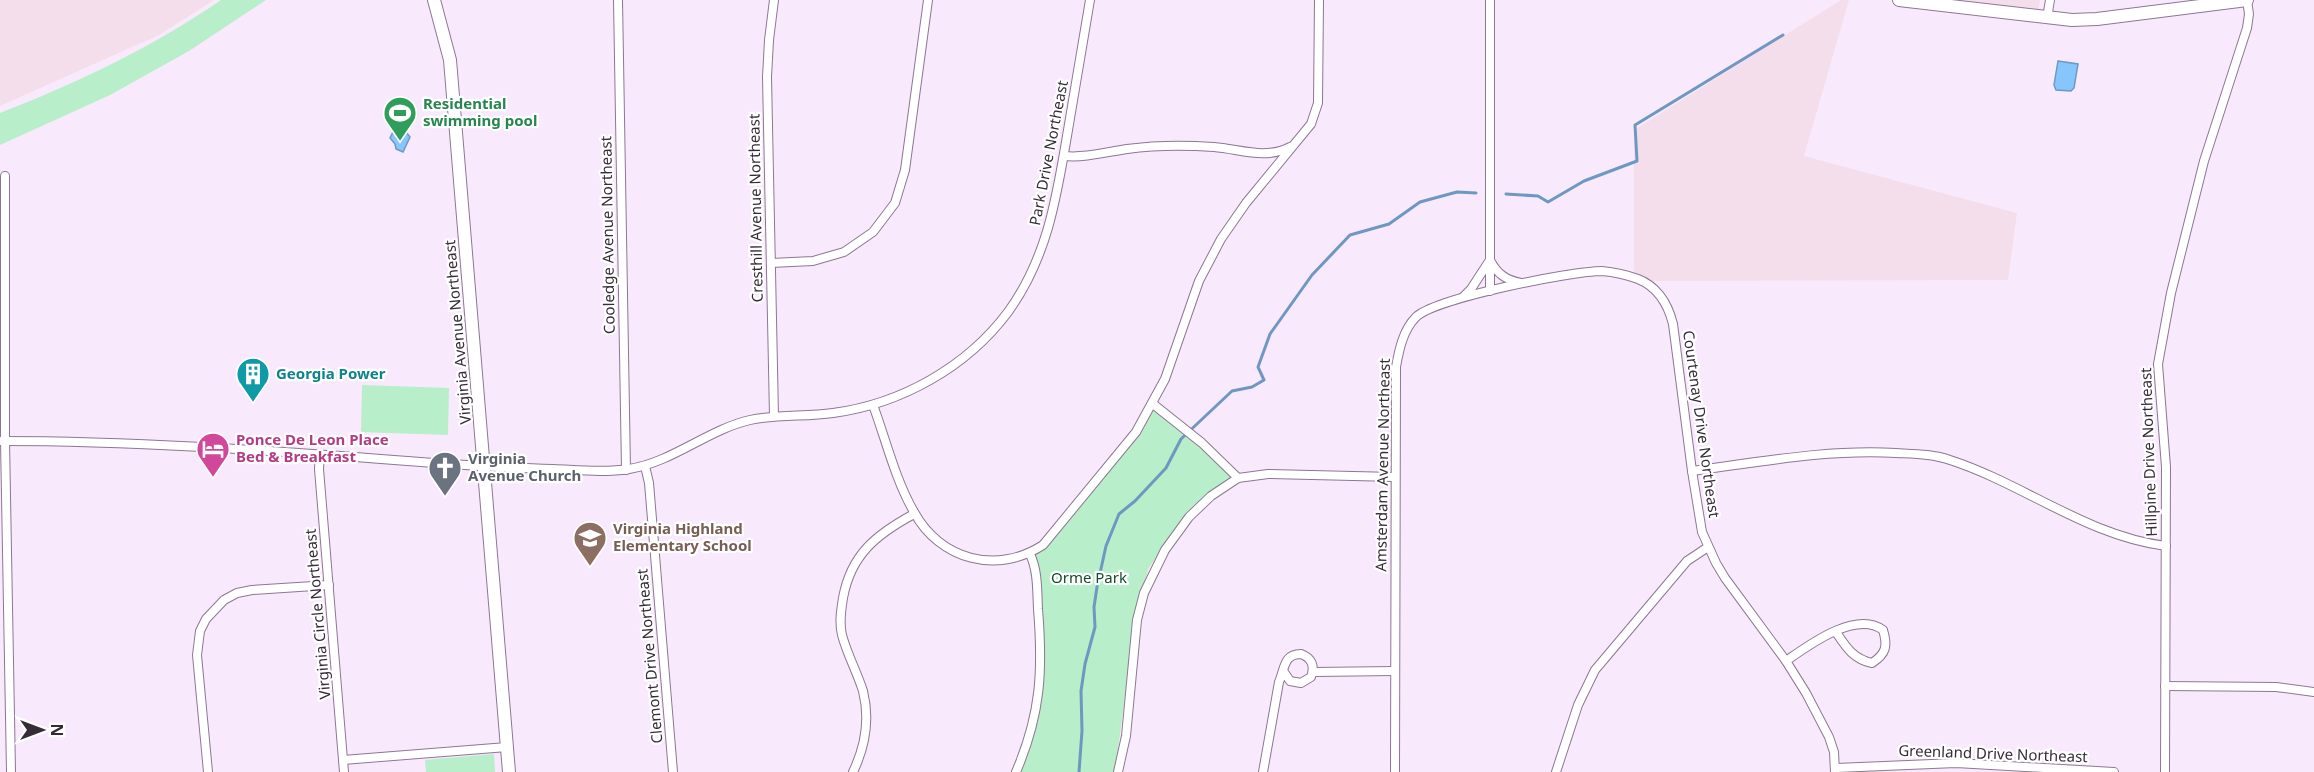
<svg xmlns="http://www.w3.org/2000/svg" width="2314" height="772" font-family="'Noto Sans',sans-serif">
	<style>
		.commercial { fill: #f5deeb }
		.green { fill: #b8eec9 }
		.water { fill: #86c6fd; stroke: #6e98c2; stroke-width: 1.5 }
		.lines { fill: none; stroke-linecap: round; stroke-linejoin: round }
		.stream { stroke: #6e98c2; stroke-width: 3 }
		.street-casing { stroke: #8d7793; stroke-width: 10 }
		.secondary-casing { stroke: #8d7793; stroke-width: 14 }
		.street { stroke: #fff; stroke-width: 8 }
		.secondary { stroke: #fff; stroke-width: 12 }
		.labels { text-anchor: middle; stroke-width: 4.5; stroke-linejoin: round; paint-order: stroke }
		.leisure-label { font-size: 15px; font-weight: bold; fill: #27864d; stroke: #fff; text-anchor: start }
		.street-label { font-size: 15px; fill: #352c37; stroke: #fff }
		.culture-label { font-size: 15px; font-weight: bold; fill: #0d838f; stroke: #fff; text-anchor: start }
		.hotel-label { font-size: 15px; font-weight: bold; fill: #b23c85; stroke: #fff; text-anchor: start }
		.worship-label { font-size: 15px; font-weight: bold; fill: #5b616d; stroke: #fff; text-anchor: start }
		.education-label { font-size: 15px; font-weight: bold; fill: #785e54; stroke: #fff; text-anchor: start }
		.park-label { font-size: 15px; fill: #134c2c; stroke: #fff }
	</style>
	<rect width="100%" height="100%" fill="#f8eafc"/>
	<g class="commercial">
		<polygon points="0,0 214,0 159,35 0,106"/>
		<polygon points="1841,0 1849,0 1804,156 2017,213 2008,280 1634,281 1634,130"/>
		<polygon points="1900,0 2040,0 2038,15"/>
	</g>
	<g class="green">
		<path d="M221 0H266L189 51 110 95 0 145V113C77 83 153 47 221 0Z"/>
		<polygon points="362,385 449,388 448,435 361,432"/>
		<polygon points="1151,405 1235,478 1193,506 1148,569 1131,650 1115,772 1014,772 1033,713 1040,639 1029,563"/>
		<polygon points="494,754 495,772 426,772 425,760"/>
	</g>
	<g class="water">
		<polygon points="2058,61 2078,64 2074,88 2071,91 2056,90 2054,85"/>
		<polygon points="400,130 406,132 410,137 403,152 396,149 395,144 390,138 393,132"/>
	</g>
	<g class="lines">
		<g class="stream">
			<polyline points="1506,194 1538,196 1548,202 1584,181 1637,161 1635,125 1783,35"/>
			<polyline points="1079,772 1082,731 1081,691 1085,664 1095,627 1094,607 1097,587 1106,546 1119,514 1135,501 1166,468 1181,439 1232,391 1252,387 1264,380 1258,367 1270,334 1312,275 1350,235 1389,224 1420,202 1457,192 1476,193"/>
		</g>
		<g class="street-casing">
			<g id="street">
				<polyline points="618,0 626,470"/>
				<polyline points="1490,0 1490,291"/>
				<polyline points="2047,18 2050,0"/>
				<path d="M1064 156C1086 158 1106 152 1127 149 1156 145 1186 145 1214 147 1240 149 1265 160 1290 147"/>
				<polyline points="5,176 5,441 11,772"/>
				<path d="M1490 260C1497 274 1506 280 1521 283"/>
				<polyline points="771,263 813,261 844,252 873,232 895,203 905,170 928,0"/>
				<polyline points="1463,297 1471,289 1490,260"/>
				<polyline points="1153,404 1202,443 1238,478"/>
				<path d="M873 405C886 440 895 479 914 512 940 560 997 575 1043 545L1136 432 1165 379 1199 281 1221 239 1246 203 1311 124 1318 103 1319 0"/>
				<polyline points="774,416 767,77 769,40 774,0"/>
				<path d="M0 441C131 441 263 450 394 460 447 464 500 468 553 469 578 470 604 473 629 469 673 462 707 430 750 420 778 414 806 417 833 413 901 404 967 367 1008 312 1048 257 1057 195 1068 130 1075 87 1083 43 1090 0"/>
				<polyline points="320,454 319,469 344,772"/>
				<polyline points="645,466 649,483 673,772"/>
				<path d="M1692 471C1760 462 1828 449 1896 453 1915 454 1933 454 1950 460 2024 484 2087 536 2166 546"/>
				<path d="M1786 661C1809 645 1856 610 1883 630 1888 646 1886 654 1872 663 1853 659 1846 647 1836 632"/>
				<polyline points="1313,672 1395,671"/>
				<polyline points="2165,686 2276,687 2314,692"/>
				<polyline points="343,760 507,747"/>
				<polyline points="1836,768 1956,763 2114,772"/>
				<polyline points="208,772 197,655 200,631 206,619 224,600 237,593 252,590 329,585"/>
				<path d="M853 772C865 747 870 719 863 691 857 672 847 654 842 635 839 623 841 610 843 598 851 554 877 534 914 514"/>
				<path d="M1016 772C1041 714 1043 670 1038 609 1037 590 1038 571 1030 554"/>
				<polyline points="1118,772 1126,736 1137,620 1144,593 1165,550 1189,517 1211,496 1238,478 1268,474 1395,477"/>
				<path d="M1263 772 1279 682C1285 669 1283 654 1301 654 1312 658 1315 666 1311 677L1301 683 1290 681 1284 672"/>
				<path d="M1395 772 1396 367C1399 350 1403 330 1416 317 1436 298 1572 271 1602 271 1613 272 1627 275 1638 279 1658 287 1668 304 1673 324L1692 471 1702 532 1716 563 1725 578 1786 661 1806 693 1829 737 1834 752 1835 772"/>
				<polyline points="1556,772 1578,705 1595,670 1687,561 1708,547"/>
				<polyline points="2165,772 2166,467 2158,364 2171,293 2204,161 2247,28 2249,14 2247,0"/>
			</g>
		</g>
		<g class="secondary-casing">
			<g id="secondary">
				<polyline points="434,0 450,60 509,772"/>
				<polyline points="1899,0 2072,20 2097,19 2247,0"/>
			</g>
		</g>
		<use href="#street" class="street"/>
		<use href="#secondary" class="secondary"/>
	</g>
	<defs>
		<g id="stadium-pin" transform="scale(1.725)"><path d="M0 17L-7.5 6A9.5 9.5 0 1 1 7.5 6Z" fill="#2e9e5b" stroke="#fff"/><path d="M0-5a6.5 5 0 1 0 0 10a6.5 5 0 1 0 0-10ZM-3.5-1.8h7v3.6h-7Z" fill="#fff"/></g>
		<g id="building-pin" transform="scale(1.725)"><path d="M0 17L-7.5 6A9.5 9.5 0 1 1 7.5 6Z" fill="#0f9aa8" stroke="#fff"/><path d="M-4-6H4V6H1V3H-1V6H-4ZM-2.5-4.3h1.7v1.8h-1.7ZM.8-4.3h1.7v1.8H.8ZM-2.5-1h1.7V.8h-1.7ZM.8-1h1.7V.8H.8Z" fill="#fff"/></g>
		<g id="hotel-pin" transform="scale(1.725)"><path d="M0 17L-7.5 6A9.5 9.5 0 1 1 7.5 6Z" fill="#d1479c" stroke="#fff"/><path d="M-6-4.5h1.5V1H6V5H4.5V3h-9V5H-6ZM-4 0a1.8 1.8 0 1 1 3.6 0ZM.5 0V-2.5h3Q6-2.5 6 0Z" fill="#fff"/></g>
		<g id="church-pin" transform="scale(1.725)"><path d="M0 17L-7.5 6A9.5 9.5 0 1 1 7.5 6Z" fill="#6b7280" stroke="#fff"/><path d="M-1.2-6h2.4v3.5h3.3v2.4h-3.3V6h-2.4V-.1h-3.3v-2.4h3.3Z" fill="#fff"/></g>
		<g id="school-pin" transform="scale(1.725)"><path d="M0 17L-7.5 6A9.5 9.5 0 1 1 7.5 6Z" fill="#8d6e63" stroke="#fff"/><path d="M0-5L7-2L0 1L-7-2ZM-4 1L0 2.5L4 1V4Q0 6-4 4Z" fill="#fff"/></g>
	</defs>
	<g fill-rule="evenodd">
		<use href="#stadium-pin" x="400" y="113"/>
		<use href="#building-pin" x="253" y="374"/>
		<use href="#hotel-pin" x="213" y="449"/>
		<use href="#church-pin" x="445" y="468"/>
		<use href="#school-pin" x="590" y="538"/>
	</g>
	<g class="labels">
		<g class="leisure-label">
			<text x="423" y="109">Residential<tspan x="423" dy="17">swimming pool</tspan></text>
		</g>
		<g class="street-label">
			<text transform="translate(1049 153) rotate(-79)" y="5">Park Drive Northeast</text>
			<text transform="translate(756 208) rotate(-91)" y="5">Cresthill Avenue Northeast</text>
			<text transform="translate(608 235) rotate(-91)" y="5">Cooledge Avenue Northeast</text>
			<text transform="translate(458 332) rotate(-95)" y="5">Virginia Avenue Northeast</text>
			<text transform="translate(1701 424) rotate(82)" y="5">Courtenay Drive Northeast</text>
			<text transform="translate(2149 452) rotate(-92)" y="5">Hillpine Drive Northeast</text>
			<text transform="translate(1383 465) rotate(-89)" y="5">Amsterdam Avenue Northeast</text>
			<text transform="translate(318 614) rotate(-95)" y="5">Virginia Circle Northeast</text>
			<text transform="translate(650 656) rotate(-95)" y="5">Clemont Drive Northeast</text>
			<text transform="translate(1993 754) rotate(2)" y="5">Greenland Drive Northeast</text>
		</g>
		<g class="culture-label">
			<text x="276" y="379">Georgia Power</text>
		</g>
		<g class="hotel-label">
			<text x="236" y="445">Ponce De Leon Place<tspan x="236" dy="17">Bed &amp; Breakfast</tspan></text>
		</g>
		<g class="worship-label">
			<text x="468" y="464">Virginia<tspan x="468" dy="17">Avenue Church</tspan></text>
		</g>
		<g class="education-label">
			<text x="613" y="534">Virginia Highland<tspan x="613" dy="17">Elementary School</tspan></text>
		</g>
		<g class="park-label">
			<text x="1089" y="583">Orme Park</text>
		</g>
	</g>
	<g transform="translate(42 730) rotate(90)" stroke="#ffffff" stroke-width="4.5" paint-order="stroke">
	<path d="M0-4.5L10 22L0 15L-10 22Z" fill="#352c37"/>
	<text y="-9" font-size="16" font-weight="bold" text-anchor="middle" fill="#352c37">N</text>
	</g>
</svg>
